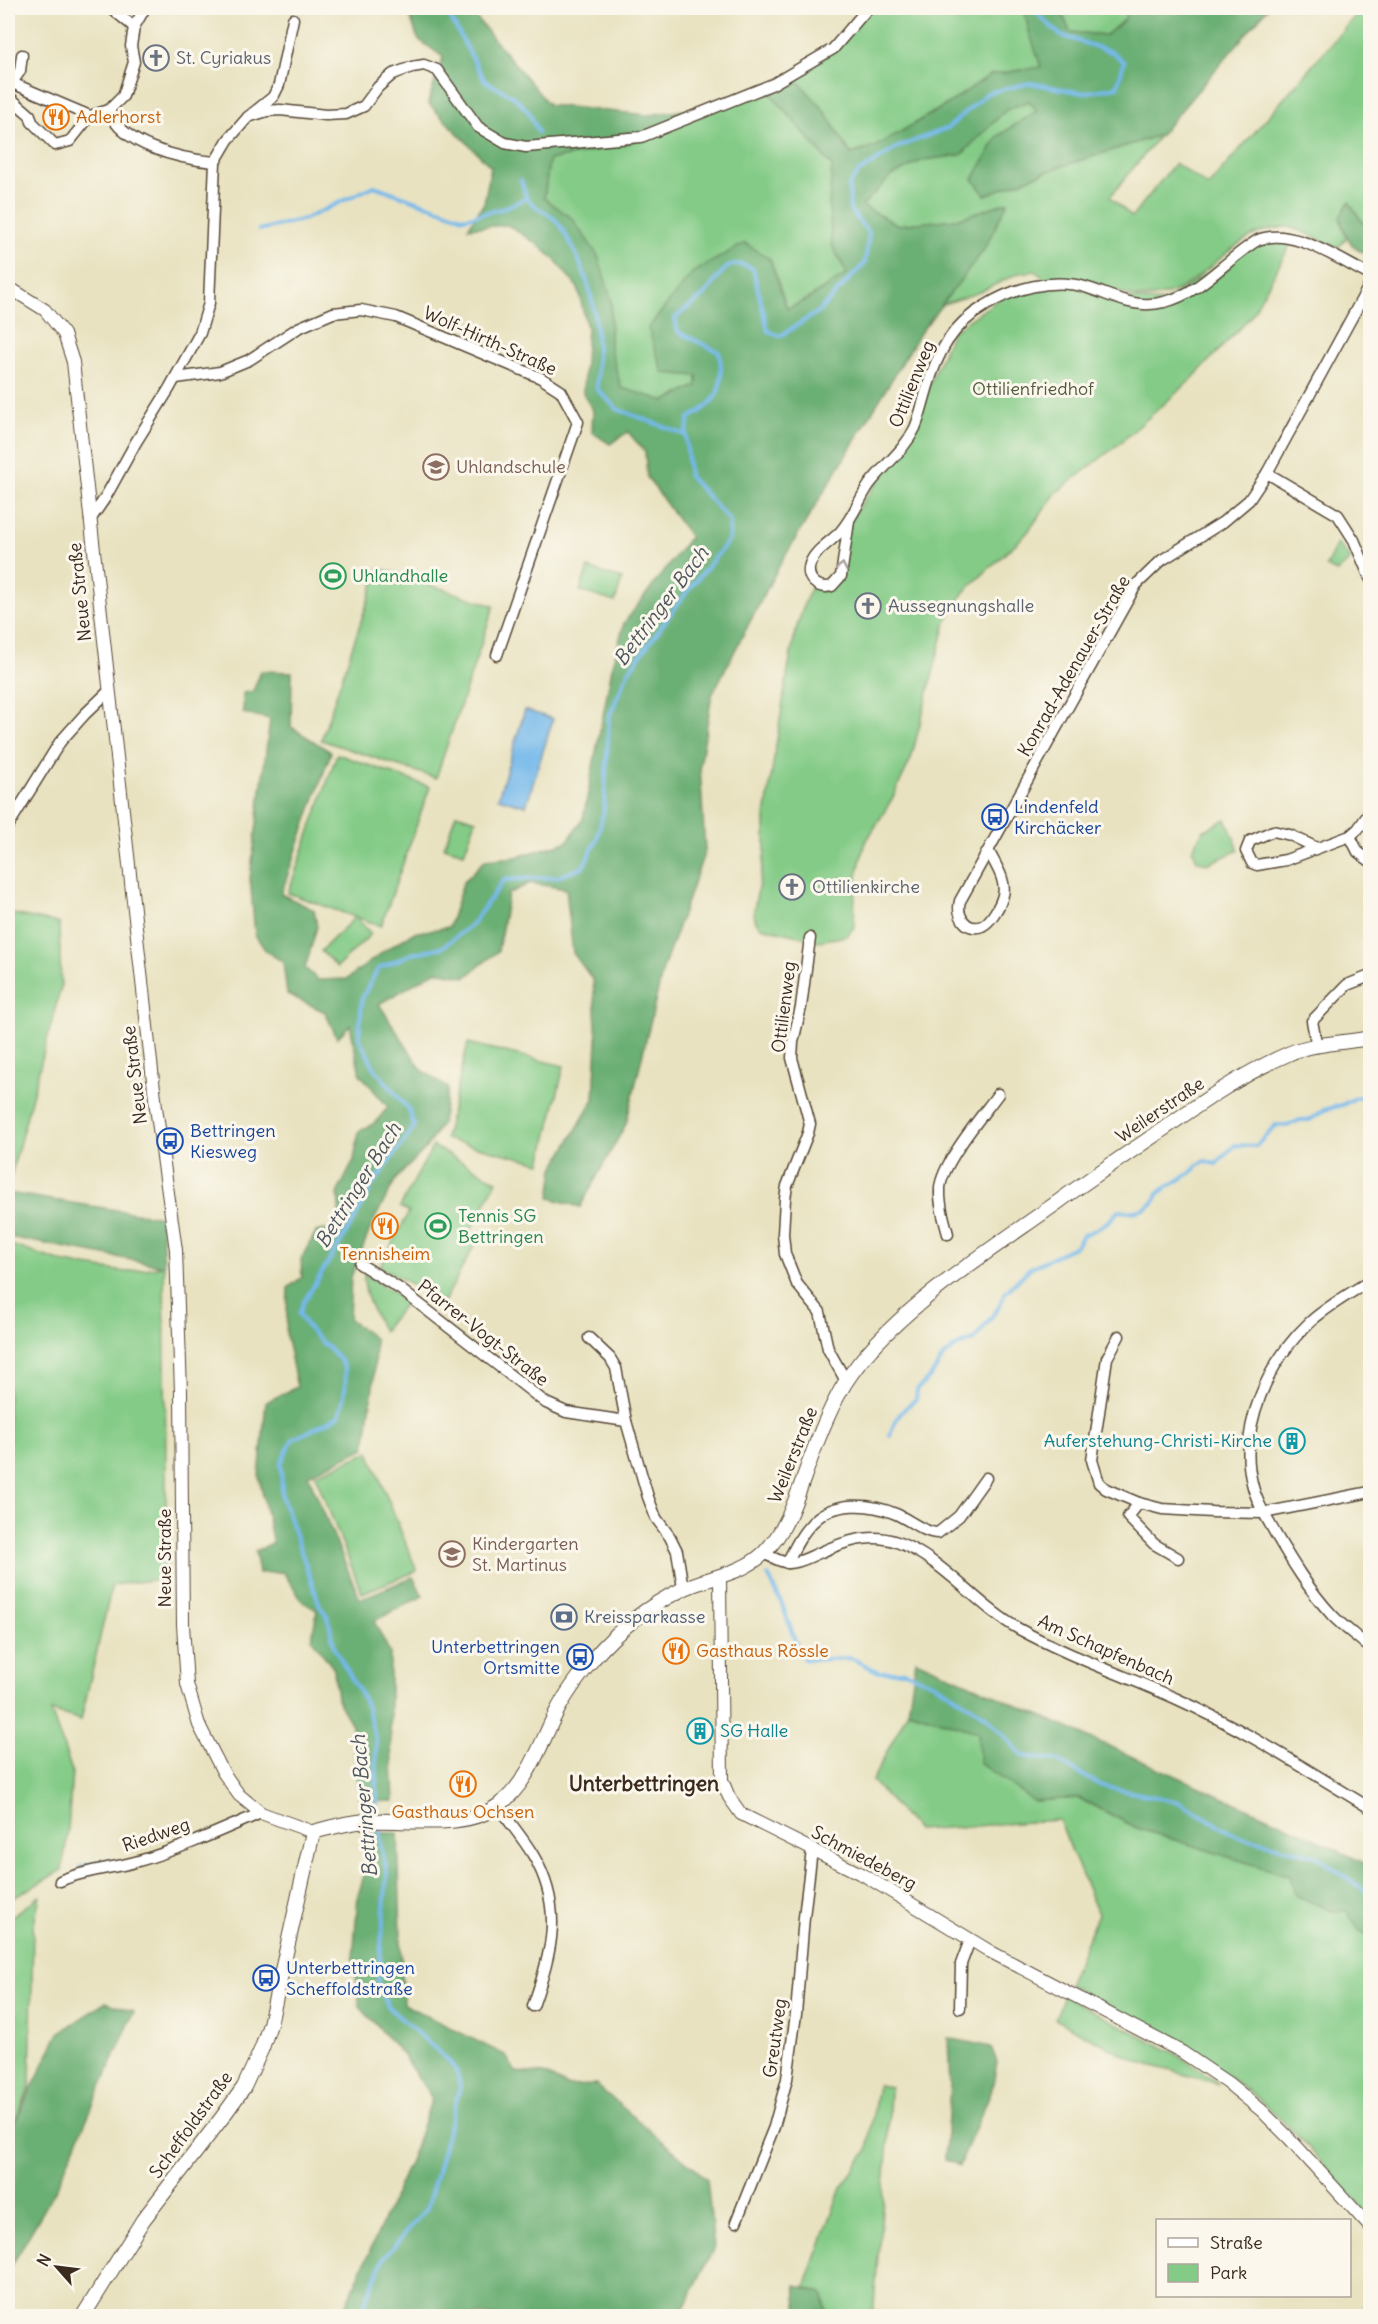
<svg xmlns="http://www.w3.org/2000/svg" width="1378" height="2324" font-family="Delius,sans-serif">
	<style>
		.green { fill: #83cb86; stroke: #5f7a52; stroke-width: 1.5 }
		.forest { fill: #6aaf73; stroke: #526c48; stroke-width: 1.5 }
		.water { fill: #76b9eb; stroke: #587284; stroke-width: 1.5 }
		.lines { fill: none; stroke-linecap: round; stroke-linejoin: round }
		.stream { stroke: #76b9eb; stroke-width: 4 }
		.minor-casing { stroke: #554636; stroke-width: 13 }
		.tertiary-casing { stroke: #554636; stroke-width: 14 }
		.secondary-casing { stroke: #554636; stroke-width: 16 }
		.minor { stroke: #fff; stroke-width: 10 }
		.tertiary { stroke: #fff; stroke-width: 12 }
		.secondary { stroke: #fff; stroke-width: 14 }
		.oneway { stroke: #a79f9a }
		.labels { text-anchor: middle; stroke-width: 6; stroke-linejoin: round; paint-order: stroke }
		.worship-label { font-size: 18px; fill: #5b616d; stroke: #fbf7ec; text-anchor: start }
		.food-label { font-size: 18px; fill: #c56008; stroke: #fbf7ec; text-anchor: start }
		.street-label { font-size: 18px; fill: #3b2a1e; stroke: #fbf7ec }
		.park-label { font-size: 18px; fill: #515a3d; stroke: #fbf7ec }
		.education-label { font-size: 18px; fill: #785e54; stroke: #fbf7ec; text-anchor: start }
		.leisure-label { font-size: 18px; fill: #27864d; stroke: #fbf7ec; text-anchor: start }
		.transit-label { font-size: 18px; fill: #164399; stroke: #fbf7ec; text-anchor: start }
		.culture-label { font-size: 18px; fill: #0d838f; stroke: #fbf7ec; text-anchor: end }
		.service-label { font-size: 18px; fill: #4e5e75; stroke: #fbf7ec; text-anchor: start }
		.water-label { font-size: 20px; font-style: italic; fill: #4d555c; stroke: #fbf7ec }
		.quarter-label { font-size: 21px; font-weight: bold; fill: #3b2a1e; stroke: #fbf7ec }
	</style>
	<rect width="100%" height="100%" fill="#fbf7ec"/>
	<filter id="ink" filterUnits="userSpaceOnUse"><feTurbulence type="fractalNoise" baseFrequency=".0167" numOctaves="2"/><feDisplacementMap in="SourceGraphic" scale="12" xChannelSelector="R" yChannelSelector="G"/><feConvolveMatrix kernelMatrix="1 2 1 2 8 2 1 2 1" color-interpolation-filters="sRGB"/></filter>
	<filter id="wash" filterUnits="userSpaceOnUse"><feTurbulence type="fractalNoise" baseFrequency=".008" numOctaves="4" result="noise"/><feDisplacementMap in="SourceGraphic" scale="24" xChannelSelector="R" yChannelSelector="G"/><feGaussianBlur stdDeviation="1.35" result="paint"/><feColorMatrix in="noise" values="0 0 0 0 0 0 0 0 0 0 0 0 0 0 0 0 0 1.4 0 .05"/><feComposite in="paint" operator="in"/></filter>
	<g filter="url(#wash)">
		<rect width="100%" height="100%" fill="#e8e2c0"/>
		<g class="green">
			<polygon points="871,8 1024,8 1029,31 1042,67 990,75 951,102 877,146 851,154 823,109 797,80 800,75"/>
			<polygon points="1060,8 1129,8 1124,20 1106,35 1070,32"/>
			<path d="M1362 8H1370V227L1363 223 1349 202 1340 217 1346 238 1338 248C1324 242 1301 229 1287 227 1283 227 1277 229 1273 229 1227 237 1201 291 1154 297 1131 300 1113 289 1092 284 1076 280 1061 278 1046 280L1035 271 1019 273 980 292 941 305 983 251 1007 202 957 219 898 225 861 206 891 176 923 160 961 155 1006 109 1029 101 1037 111 998 136 985 195 1056 168 1160 135 1110 197 1132 217 1175 163 1208 186Z"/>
			<polygon points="756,94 771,94 832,166 829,206 832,245 847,274 806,300 787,309 770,259 697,375 698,385 665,401 621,388 610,347 611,299 544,199 549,160 618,146 658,133"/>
			<path d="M1294 238 1251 316 1192 379 1120 443 1056 493 1027 533 964 592 946 622 911 759 892 799 864 845 855 885 854 927 847 936 819 941 761 927C755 922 754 918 754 910L765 852V816L787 676 795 633 804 604 813 583 838 581 849 521 903 446 952 332 1005 295 1064 283 1106 296 1164 302 1258 240Z"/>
			<polygon points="1337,543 1351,559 1337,572 1326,567"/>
			<polygon points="379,568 494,606 436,778 321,740"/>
			<polygon points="588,568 622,579 615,602 580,591"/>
			<polygon points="337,754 430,787 381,926 356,917 371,934 337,967 321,951 355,917 288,893"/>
			<polygon points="456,814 476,820 464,853 444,847"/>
			<polygon points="1226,819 1239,850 1207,864 1197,860 1192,849 1203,831"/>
			<polygon points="8,913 59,923 61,987 8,1187"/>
			<polygon points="468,1043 564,1066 541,1163 445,1139"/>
			<polygon points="433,1146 497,1181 466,1239 475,1244 444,1302 380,1267 409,1212 400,1207"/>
			<polygon points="8,1244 65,1263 126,1272 164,1266 167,1578 112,1585 81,1720 51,1711 72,1771 68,1830 62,1870 8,1901"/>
			<path d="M364 1274 407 1301 383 1331C374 1313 363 1295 364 1274Z"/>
			<polygon points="369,1452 417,1571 362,1593 315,1475"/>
			<path d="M908 1711 978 1732 1033 1801 1078 1798 1137 1828 1290 1876 1347 1910 1360 1932 1370 1935V2217C1337 2180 1305 2140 1267 2107 1208 2055 1138 2021 1068 1985L1098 1914 1059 1820 917 1830 872 1781Z"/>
			<polygon points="40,1896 33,1928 30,2087 8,2136 8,1919"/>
			<polygon points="1064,1996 1178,2055 1219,2084 1135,2061 1055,2019"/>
			<polygon points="878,2085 890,2087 888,2140 873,2316 828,2316 822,2293 805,2287 841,2188 867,2151"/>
		</g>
		<g class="forest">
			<polygon points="407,8 468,8 549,105 647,115 703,108 618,146 549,160 544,198 572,218 598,256 611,299 610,347 621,388 665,401 697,386 697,376 663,373 648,328 693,272 745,243 770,259 787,309 806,300 847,274 832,245 829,206 832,166 771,94 797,80 823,109 851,154 877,146 951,102 990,75 1041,67 1029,31 1024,8 1060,8 1070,32 1106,35 1124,20 1129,8 1268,8 1160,135 1056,168 985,195 973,179 998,136 1037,111 1029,101 1006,110 961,155 923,160 891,176 862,206 898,225 957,219 1008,202 983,251 920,333 779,566 712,695 700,765 705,851 663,969 626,1124 580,1207 550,1198 554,1168 594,1099 597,1040 593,980 573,953 566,889 530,883 508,894 498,951 466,977 436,971 379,1004 421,1069 448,1088 442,1123 426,1148 396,1179 373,1222 351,1277 349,1319 375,1339 374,1378 365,1448 308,1475 360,1599 413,1577 423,1596 374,1621 390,1653 390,1724 394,1801 360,1802 352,1725 337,1699 334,1669 312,1639 317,1610 303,1602 283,1572 259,1573 255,1551 273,1544 259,1477 266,1402 297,1387 286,1335 288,1288 302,1277 301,1259 316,1232 340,1227 338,1192 354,1160 359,1131 375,1123 388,1107 360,1074 350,1025 337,1038 325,1012 287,994 283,962 266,951 255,935 250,878 270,719 243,713 243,693 253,691 261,671 292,672 291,727 331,752 281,894 314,910 317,927 305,968 318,980 347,979 384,951 413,933 449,927 463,883 485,860 516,857 567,842 583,819 612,668 624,623 690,537 647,477 645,452 628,432 610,444 592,432 593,410 583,393 587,328 578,288 554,259 537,244 508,225 468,228 484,203 491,167 428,103 443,57 418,39"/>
			<path d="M1349 202 1363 223 1370 227V253C1350 254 1345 232 1340 217Z"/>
			<polygon points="8,1193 161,1217 164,1266 8,1237"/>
			<polygon points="916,1660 1305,1834 1370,1866 1370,1935 1360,1932 1347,1911 1332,1911 1295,1895 1290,1876 1137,1828 1079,1798 1033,1801 979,1762 978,1732 908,1711"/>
			<polygon points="366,1833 398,1833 403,2004 505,2055 516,2072 544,2074 567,2086 596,2085 707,2179 714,2248 680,2316 341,2316 412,2156 432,2098 401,2053 360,2007 353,1958 358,1896 367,1865"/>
			<polygon points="106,2002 134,2012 55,2191 8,2272 8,2136 59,2033"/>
			<polygon points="948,2038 991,2047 997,2062 992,2089 959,2166 945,2159 950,2087"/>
			<path d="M796 2285 822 2293 828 2316H798C798 2304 794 2296 796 2285Z"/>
		</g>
		<polygon class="water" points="525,710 553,719 526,806 498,798"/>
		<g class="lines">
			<g class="stream">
				<polyline points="445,8 485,81 514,97 528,111 538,132"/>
				<path d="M521 180C523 185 524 193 527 198 534 209 552 213 559 224 597 282 598 323 597 389L617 409 686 435"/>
				<polyline points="259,230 305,219 374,186 464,218 501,209 527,198"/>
				<path d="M890 1436C894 1419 902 1410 916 1399L917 1390 931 1376 943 1357 957 1346 974 1340 999 1307 1005 1293 1030 1268 1076 1246 1083 1235 1097 1229 1110 1220 1118 1211C1133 1213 1154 1211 1158 1193L1192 1172 1197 1165 1205 1161 1216 1164 1235 1145 1256 1146 1276 1125 1287 1126 1300 1120H1310L1324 1110 1342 1105 1355 1098 1370 1095"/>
				<polyline points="768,1575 782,1604 799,1652 805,1660 851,1658 879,1672 905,1672 935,1684 986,1716 1023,1756 1056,1760 1102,1786 1179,1802 1237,1836 1316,1856 1370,1894"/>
				<polyline points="80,1867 108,1860"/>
				<path d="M359 2316 384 2258 427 2208 460 2087 457 2072 448 2060 388 2007 378 1983 387 1872 381 1846 377 1807 376 1739 365 1702 335 1649 328 1617 320 1606 282 1497 281 1463 292 1440 339 1416C360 1345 327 1363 299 1314L303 1303 353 1222 372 1186 414 1127 409 1110 375 1069 359 1038 362 998 378 969 411 954 443 947 472 924 504 880 558 877 583 867 597 839 604 809 609 717 628 672 683 597 729 540 730 521 689 476 686 436 689 418C720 403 725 384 719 352L678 332 675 319C683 310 693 305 702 297 720 280 724 253 753 269L768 331 780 336 818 312 865 263 869 233 850 210 849 186 858 173 898 147 948 128 987 93 1030 83 1083 93 1117 87 1124 62 1112 52 1060 35 1039 15 1037 8"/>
				<polyline points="1361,2316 1370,2296"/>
			</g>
		</g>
	</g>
	<g filter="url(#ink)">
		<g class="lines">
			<g class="minor-casing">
				<g id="minor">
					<polyline points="111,8 134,27"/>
					<polyline points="12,83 90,116 109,110 123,96 134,62 131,46 134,27 145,8"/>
					<polyline points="8,88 20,71 22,55"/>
					<polyline points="8,96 30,115 32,122 55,145 70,141 90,116"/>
					<path d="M109 110C121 146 181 159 215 162"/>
					<polyline points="248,117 267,111 280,110 326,115 346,114 364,106 378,87 393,74 412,67 424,65 437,70 478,127 505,143 526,147 641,137 773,84 833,49 868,8"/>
					<polyline points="176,378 220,372 249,360 298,328 333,313 361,310 396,317 541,378 561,391 578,422 497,655"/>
					<polyline points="1267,473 1338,515 1354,540 1370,578"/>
					<polyline points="90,520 105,498 136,442 169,389 200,333 209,303 215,162 228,140 248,117 273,97 279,85 293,19"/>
					<path d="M849 521 841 576 832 586C818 590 805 579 810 564 815 550 832 541 841 531 853 517 859 500 869 485 884 465 904 451 915 428 920 416 923 402 927 389 937 353 952 325 985 306 1013 288 1052 278 1085 287 1112 295 1134 310 1164 302 1200 294 1226 259 1258 240 1292 226 1339 260 1370 275"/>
					<polyline points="8,826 60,742 85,714 109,691"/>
					<polyline points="1350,836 1358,852 1370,861"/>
					<polyline points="1317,848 1290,835 1273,831 1250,841 1246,851 1252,863 1257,865 1286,860 1350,836 1358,829 1370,812"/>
					<path d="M989 852C995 864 1007 881 1003 895 1001 904 991 922 982 926 966 932 956 915 960 901L1136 585 1162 560 1223 522 1249 500 1267 473 1370 284"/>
					<polyline points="810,938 801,1007 793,1042 792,1058 810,1124 808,1133 787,1186 785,1199 783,1234 785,1254 797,1284 820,1312 828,1349 846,1381"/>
					<polyline points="1317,1047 1312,1021 1347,985 1370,976"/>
					<path d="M948 1234C944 1219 939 1204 940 1188 942 1163 982 1116 998 1094"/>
					<polyline points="360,1264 400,1289 546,1403 566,1412 626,1421"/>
					<path d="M1370 1281C1350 1293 1328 1306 1310 1322 1269 1360 1238 1427 1252 1483 1256 1501 1266 1517 1275 1533 1292 1562 1309 1590 1332 1615 1343 1627 1358 1637 1370 1648"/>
					<polyline points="1119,1336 1107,1358 1092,1460 1099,1483 1106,1489 1139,1503 1162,1509 1212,1512 1263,1513 1370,1492"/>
					<polyline points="589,1338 610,1358 616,1368 626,1421 648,1497 656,1518 670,1537 677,1551 683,1588"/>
					<polyline points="1139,1503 1128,1517 1154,1544 1178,1558"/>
					<path d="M764 1553C771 1557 780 1562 789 1563 800 1563 809 1557 819 1553 843 1542 871 1532 897 1542 943 1559 976 1605 1019 1629 1070 1657 1124 1675 1177 1699 1244 1729 1307 1770 1370 1808"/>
					<path d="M787 1563C794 1549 801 1534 812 1523 833 1500 871 1503 896 1514 910 1520 924 1533 938 1533L959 1516 986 1478"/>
					<path d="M498 1806C509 1822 523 1838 533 1855 564 1907 552 1952 533 2006"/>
					<path d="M60 1881C84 1870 110 1869 135 1862 178 1850 220 1831 261 1813"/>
					<polyline points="960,2008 961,1964 970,1940"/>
					<polyline points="736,2222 774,2127 787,2079 796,2014 804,1917 812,1850"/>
				</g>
			</g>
			<g class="tertiary-casing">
				<g id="tertiary">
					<polyline points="8,287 45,310 64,334 73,362 156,1107 176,1250 181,1392 183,1625 187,1684 199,1725 223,1772 239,1795 261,1813 313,1832"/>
					<polyline points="720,1577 722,1780 729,1797 741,1814 867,1877 991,1952 1182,2052 1228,2083 1261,2110 1289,2138 1370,2227"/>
				</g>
			</g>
			<g class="secondary-casing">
				<path id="secondary" d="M83 2316 143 2220 221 2119 244 2087 262 2048 270 2024 313 1832C331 1827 349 1822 368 1821 407 1819 466 1830 499 1805 530 1781 540 1744 557 1711 567 1692 580 1675 593 1659 617 1631 648 1606 681 1590 708 1576 740 1576 764 1553 787 1530 797 1496 808 1466 818 1438 829 1409 845 1383 889 1313 991 1250 1058 1202 1092 1177 1127 1154 1162 1130 1202 1102 1242 1074 1288 1054 1312 1043 1344 1043 1370 1038"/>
			</g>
			<use href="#minor" class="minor"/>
			<use href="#tertiary" class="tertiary"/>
			<use href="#secondary" class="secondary"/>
		</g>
		<defs><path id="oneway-chevron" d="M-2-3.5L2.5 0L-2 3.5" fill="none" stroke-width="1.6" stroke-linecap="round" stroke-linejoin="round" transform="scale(1.5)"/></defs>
		<use class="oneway" href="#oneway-chevron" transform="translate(842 567) rotate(-79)"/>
	</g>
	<defs>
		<g id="church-ring" transform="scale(1.35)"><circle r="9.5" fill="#fbf7ec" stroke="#6b7280" stroke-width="1.5"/><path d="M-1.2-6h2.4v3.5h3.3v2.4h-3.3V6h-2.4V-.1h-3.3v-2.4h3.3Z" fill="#6b7280"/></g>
		<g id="restaurant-ring" transform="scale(1.35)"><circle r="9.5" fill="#fbf7ec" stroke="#e8710a" stroke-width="1.5"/><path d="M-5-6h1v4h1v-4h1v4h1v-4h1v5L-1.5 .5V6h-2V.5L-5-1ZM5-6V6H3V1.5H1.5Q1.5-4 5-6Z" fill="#e8710a"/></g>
		<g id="school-ring" transform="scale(1.35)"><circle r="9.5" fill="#fbf7ec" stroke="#8d6e63" stroke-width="1.5"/><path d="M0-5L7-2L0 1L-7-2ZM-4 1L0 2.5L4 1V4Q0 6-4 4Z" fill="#8d6e63"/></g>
		<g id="stadium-ring" transform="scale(1.35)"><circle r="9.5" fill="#fbf7ec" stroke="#2e9e5b" stroke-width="1.5"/><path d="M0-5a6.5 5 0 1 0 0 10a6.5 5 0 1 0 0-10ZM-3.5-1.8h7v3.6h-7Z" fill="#2e9e5b"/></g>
		<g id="bus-ring" transform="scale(1.35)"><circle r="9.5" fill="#fbf7ec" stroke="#1a4fb4" stroke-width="1.5"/><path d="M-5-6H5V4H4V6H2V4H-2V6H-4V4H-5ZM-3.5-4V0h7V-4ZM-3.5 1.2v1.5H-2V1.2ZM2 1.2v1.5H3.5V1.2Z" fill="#1a4fb4"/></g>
		<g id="building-ring" transform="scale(1.35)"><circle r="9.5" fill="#fbf7ec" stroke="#0f9aa8" stroke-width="1.5"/><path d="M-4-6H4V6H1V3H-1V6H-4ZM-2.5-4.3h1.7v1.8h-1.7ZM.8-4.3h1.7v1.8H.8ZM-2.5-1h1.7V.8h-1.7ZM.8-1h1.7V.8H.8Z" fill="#0f9aa8"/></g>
		<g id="bank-ring" transform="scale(1.35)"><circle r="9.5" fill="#fbf7ec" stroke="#5c6f8a" stroke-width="1.5"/><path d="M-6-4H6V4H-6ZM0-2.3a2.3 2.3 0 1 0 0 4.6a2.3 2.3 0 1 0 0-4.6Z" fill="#5c6f8a"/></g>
	</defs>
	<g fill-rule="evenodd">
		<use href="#church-ring" x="156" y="58"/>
		<use href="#restaurant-ring" x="56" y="117"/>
		<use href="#school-ring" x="436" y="467"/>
		<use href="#stadium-ring" x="333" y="576"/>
		<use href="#church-ring" x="868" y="606"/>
		<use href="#bus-ring" x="995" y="817"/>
		<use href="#church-ring" x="792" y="887"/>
		<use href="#bus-ring" x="170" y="1141"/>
		<use href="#restaurant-ring" x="385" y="1226"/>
		<use href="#stadium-ring" x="438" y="1226"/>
		<use href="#building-ring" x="1292" y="1441"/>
		<use href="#school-ring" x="452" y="1554"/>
		<use href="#bank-ring" x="564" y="1617"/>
		<use href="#restaurant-ring" x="676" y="1651"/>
		<use href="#bus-ring" x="580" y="1657"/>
		<use href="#building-ring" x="700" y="1731"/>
		<use href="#restaurant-ring" x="463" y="1784"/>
		<use href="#bus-ring" x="266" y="1978"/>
	</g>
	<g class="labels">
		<g class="worship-label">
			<text x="176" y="64">St. Cyriakus</text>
			<text x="888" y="612">Aussegnungshalle</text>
			<text x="812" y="893">Ottilienkirche</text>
		</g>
		<g class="food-label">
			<text x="76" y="123">Adlerhorst</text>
			<text x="385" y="1260" text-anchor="middle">Tennisheim</text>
			<text x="696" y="1657">Gasthaus Rössle</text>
			<text x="463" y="1818" text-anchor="middle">Gasthaus Ochsen</text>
		</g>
		<g class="street-label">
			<text transform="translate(490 341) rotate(24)" y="6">Wolf-Hirth-Straße</text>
			<text transform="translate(912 384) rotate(-68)" y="6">Ottilienweg</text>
			<text transform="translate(80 592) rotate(-96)" y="6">Neue Straße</text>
			<text transform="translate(1074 666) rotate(-60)" y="6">Konrad-Adenauer-Straße</text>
			<text transform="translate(784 1007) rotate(-83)" y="6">Ottilienweg</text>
			<text transform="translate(135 1075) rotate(-97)" y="6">Neue Straße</text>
			<text transform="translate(1160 1110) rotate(-34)" y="6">Weilerstraße</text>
			<text transform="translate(483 1333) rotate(38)" y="6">Pfarrer-Vogt-Straße</text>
			<text transform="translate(793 1455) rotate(-68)" y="6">Weilerstraße</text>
			<text transform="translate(165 1558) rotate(-90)" y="6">Neue Straße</text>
			<text transform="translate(1106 1650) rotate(24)" y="6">Am Schapfenbach</text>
			<text transform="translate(156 1835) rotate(-19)" y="6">Riedweg</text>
			<text transform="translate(864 1858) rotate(28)" y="6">Schmiedeberg</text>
			<text transform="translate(775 2038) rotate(-82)" y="6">Greutweg</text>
			<text transform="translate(191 2125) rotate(-54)" y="6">Scheffoldstraße</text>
		</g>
		<g class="park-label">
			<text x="1033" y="395">Ottilienfriedhof</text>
		</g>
		<g class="education-label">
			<text x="456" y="473">Uhlandschule</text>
			<text x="472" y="1550">Kindergarten<tspan x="472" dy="21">St. Martinus</tspan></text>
		</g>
		<g class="leisure-label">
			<text x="352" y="582">Uhlandhalle</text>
			<text x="458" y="1222">Tennis SG<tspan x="458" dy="21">Bettringen</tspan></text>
		</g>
		<g class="transit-label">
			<text x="1014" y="813">Lindenfeld<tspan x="1014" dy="21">Kirchäcker</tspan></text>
			<text x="190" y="1137">Bettringen<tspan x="190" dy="21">Kiesweg</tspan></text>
			<text x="560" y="1653" text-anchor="end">Unterbettringen<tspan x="560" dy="21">Ortsmitte</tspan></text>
			<text x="286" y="1974">Unterbettringen<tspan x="286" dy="21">Scheffoldstraße</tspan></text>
		</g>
		<g class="culture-label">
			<text x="1272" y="1447">Auferstehung-Christi-Kirche</text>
			<text x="720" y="1737" text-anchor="start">SG Halle</text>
		</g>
		<g class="service-label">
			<text x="584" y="1623">Kreissparkasse</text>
		</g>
		<g class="water-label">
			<text transform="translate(661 606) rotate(-53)" y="7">Bettringer Bach</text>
			<text transform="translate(358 1185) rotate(-58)" y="7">Bettringer Bach</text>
			<text transform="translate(364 1806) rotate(-95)" y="7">Bettringer Bach</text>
		</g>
		<g class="quarter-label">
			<text x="644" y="1791">Unterbettringen</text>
		</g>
	</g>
	<rect width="1378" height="2324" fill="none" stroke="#fbf7ec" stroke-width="30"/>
	<rect x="1156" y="2219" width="195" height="78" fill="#fbf7ec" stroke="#aea59a" stroke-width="1.5"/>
	<rect x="1168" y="2238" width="30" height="9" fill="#ffffff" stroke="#aea59a" stroke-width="1.5"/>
	<text x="1210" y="2249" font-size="18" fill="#3b2a1e">Straße</text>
	<rect x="1168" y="2264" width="30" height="18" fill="#83cb86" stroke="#aea59a" stroke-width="1.5"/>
	<text x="1210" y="2279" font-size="18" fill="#3b2a1e">Park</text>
	<g transform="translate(57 2267) rotate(298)" stroke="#fbf7ec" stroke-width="4.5" paint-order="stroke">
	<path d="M0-4.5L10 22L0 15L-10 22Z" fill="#3b2a1e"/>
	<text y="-9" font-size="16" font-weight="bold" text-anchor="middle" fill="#3b2a1e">N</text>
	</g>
</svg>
